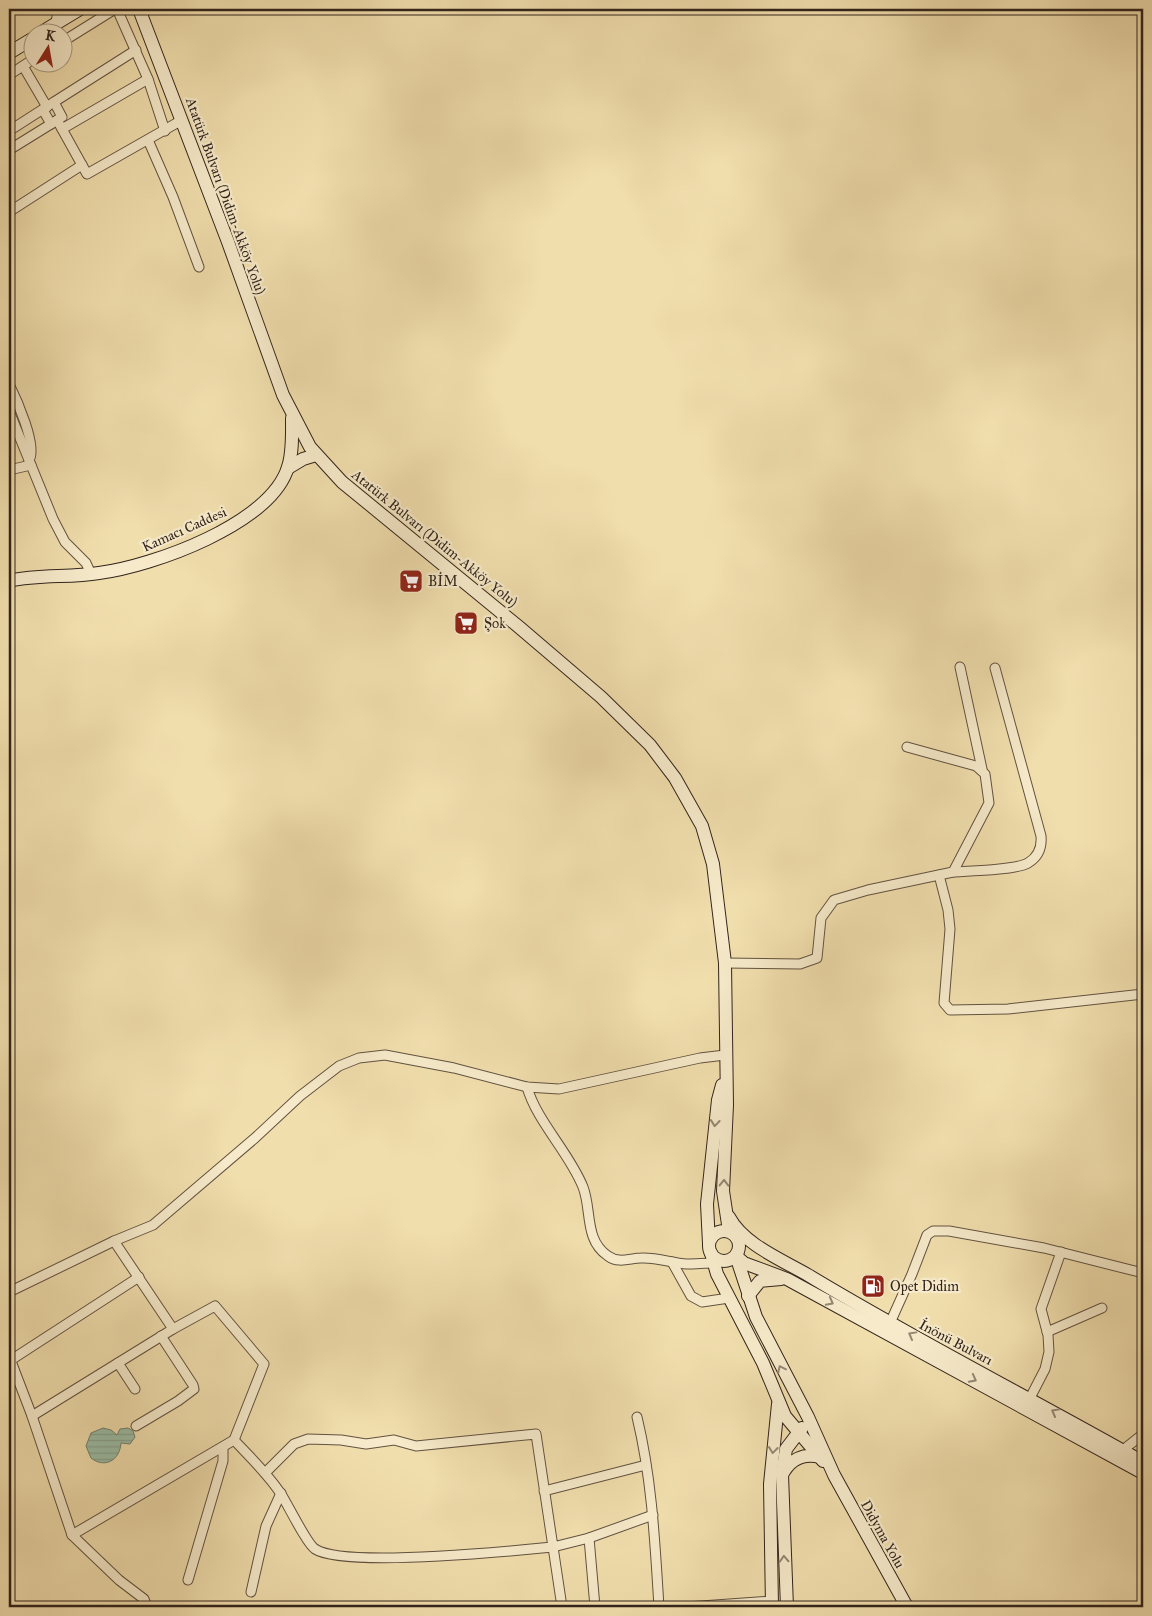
<svg xmlns="http://www.w3.org/2000/svg" width="1152" height="1616" font-family="'IM FELL Great Primer',serif">
	<style>
		.water { fill: url(#water-rules); stroke: #71806f }
		.lines { fill: none; stroke-linecap: round; stroke-linejoin: round }
		.street-casing { stroke: #625240; stroke-width: 11 }
		.secondary-casing { stroke: #32241c; stroke-width: 14 }
		.street { stroke: #f6eaca; stroke-width: 9 }
		.secondary { stroke: #f6eaca; stroke-width: 12 }
		.oneway { stroke: #948773 }
		.labels { text-anchor: middle; stroke-width: 4.5; stroke-linejoin: round; paint-order: stroke }
		.street-label { font-size: 14px; fill: #32241c; stroke: #f6eaca }
		.poi-label { font-size: 14px; fill: #32241c; stroke: #f6eaca; text-anchor: start }
	</style>
	<defs>
		<pattern id="water-rules" width="6" height="5" patternUnits="userSpaceOnUse" patternTransform="scale(1.25)"><rect width="6" height="5" fill="#9bbda6"/><path d="M0 2.5h6" fill="none" stroke="#86a28e"/></pattern>
	</defs>
	<rect width="100%" height="100%" fill="#f1dead"/>
	<filter id="stains"><feTurbulence type="fractalNoise" baseFrequency=".004" numOctaves="4"/><feColorMatrix values="0 0 0 0 .2 0 0 0 0 .09 0 0 0 0 .02 0 0 0 .5 -.17"/></filter>
	<radialGradient id="worn" r=".72"><stop offset=".6" stop-color="#630" stop-opacity="0"/><stop offset="1" stop-color="#630" stop-opacity=".3"/></radialGradient>
	<path class="water" d="M103 1428 111 1430 117 1435 120 1429 128 1428 133 1431 135 1437 130 1444 121 1443C120 1460 105 1469 91 1458L86 1446 91 1433Z"/>
	<g class="lines">
		<g class="street-casing">
			<g id="street">
				<polyline points="117,9 148,79 165,131"/>
				<polyline points="55,25 59,9"/>
				<polyline points="62,42 115,9"/>
				<polyline points="23,66 47,107"/>
				<polyline points="9,75 32,60"/>
				<polyline points="54,102 136,50"/>
				<polyline points="57,120 87,174 182,120"/>
				<polyline points="62,129 148,79"/>
				<polyline points="9,131 54,102 62,117 51,124 43,110"/>
				<polyline points="148,140 173,197 199,267"/>
				<polyline points="9,150 51,124"/>
				<polyline points="9,212 82,165"/>
				<path d="M9 384C16 398 38 447 29 460"/>
				<polyline points="9,411 53,519 65,542 86,563 91,574"/>
				<polyline points="9,470 31,465"/>
				<polyline points="960,667 982,769"/>
				<path d="M953 872C969 871 1016 870 1028 863 1038 857 1042 847 1041 836L995 668"/>
				<polyline points="939,875 948,910 950,929 944,1003 950,1010 1008,1009 1143,994"/>
				<polyline points="725,963 800,964 817,958 821,918 834,900 868,890 953,872 989,803 985,774 976,766 907,747"/>
				<path d="M527 1087C537 1122 569 1152 583 1187 592 1210 584 1240 608 1256 619 1264 630 1258 641 1258 656 1257 672 1263 687 1264 696 1264 705 1263 714 1263"/>
				<polyline points="672,1262 691,1296 702,1302 729,1298"/>
				<polyline points="9,1292 114,1241"/>
				<polyline points="890,1323 912,1274 927,1235 933,1231 949,1231 1044,1248 1143,1273"/>
				<polyline points="1047,1332 1102,1308"/>
				<polyline points="9,1356 32,1416 173,1329 114,1241 153,1225 255,1138 300,1096 339,1066 359,1058 385,1055 454,1068 527,1087 559,1089 700,1058 725,1055"/>
				<polyline points="11,1360 139,1277"/>
				<polyline points="118,1363 135,1389"/>
				<polyline points="1030,1398 1045,1369 1049,1352 1048,1335 1041,1309 1061,1252"/>
				<polyline points="32,1416 72,1535 119,1580 144,1599 147,1607"/>
				<path d="M637 1417C652 1479 655 1543 659 1607"/>
				<polyline points="136,1426 178,1401 194,1389 193,1385 161,1336"/>
				<path d="M234 1440C250 1457 268 1474 281 1494 288 1505 307 1544 315 1549 344 1568 512 1551 553 1547L562 1607"/>
				<polyline points="1123,1450 1143,1434"/>
				<polyline points="265,1473 294,1444 308,1439 341,1440 366,1444 394,1440 416,1446 536,1434 553,1547 589,1538 653,1515"/>
				<polyline points="544,1491 646,1465"/>
				<polyline points="72,1535 234,1440 264,1364 215,1306 173,1329"/>
				<polyline points="589,1538 595,1607"/>
				<polyline points="188,1580 223,1461 223,1447"/>
				<polyline points="251,1592 266,1526 281,1493"/>
				<polyline points="687,1607 772,1601"/>
			</g>
		</g>
		<g class="secondary-casing">
			<g id="secondary">
				<polyline points="139,9 228,242 283,395 310,447 342,482 519,627 601,697 650,745 675,778 702,826 713,864 725,963 727,1105 723,1191 729,1231"/>
				<polyline points="42,32 80,9"/>
				<polyline points="9,53 32,39"/>
				<polyline points="288,468 303,459 316,455"/>
				<path d="M9 581C39 574 69 578 99 573 153 566 271 524 288 467 293 452 292 434 292 418"/>
				<path d="M729 1217C743 1244 782 1260 808 1275 917 1341 1032 1399 1143 1462"/>
				<circle cx="724" cy="1246" r="15"/>
				<polyline points="709,1244 707,1204 718,1100 722,1085"/>
				<polyline points="711,1253 717,1274 763,1363 785,1416 823,1461"/>
				<polyline points="736,1256 744,1263 787,1279 1143,1473"/>
				<polyline points="736,1256 756,1317 808,1417 834,1475 907,1607"/>
				<polyline points="748,1296 760,1281 781,1279"/>
				<path d="M782 1475C790 1459 804 1453 820 1457"/>
				<polyline points="772,1607 770,1484 778,1404"/>
				<polyline points="787,1607 782,1475 786,1449 802,1428"/>
			</g>
		</g>
		<use href="#street" class="street"/>
		<use href="#secondary" class="secondary"/>
	</g>
	<defs><path id="oneway-chevron" d="M-2-3.5L2.5 0L-2 3.5" fill="none" stroke-width="1.6" stroke-linecap="round" stroke-linejoin="round" transform="scale(1.25)"/></defs>
	<g class="oneway">
		<use href="#oneway-chevron" transform="translate(715 1123) rotate(96)"/>
		<use href="#oneway-chevron" transform="translate(724 1183) rotate(-89)"/>
		<use href="#oneway-chevron" transform="translate(830 1302) rotate(28)"/>
		<use href="#oneway-chevron" transform="translate(912 1335) rotate(-151)"/>
		<use href="#oneway-chevron" transform="translate(781 1369) rotate(-116)"/>
		<use href="#oneway-chevron" transform="translate(973 1379) rotate(28)"/>
		<use href="#oneway-chevron" transform="translate(1055 1412) rotate(-151)"/>
		<use href="#oneway-chevron" transform="translate(773 1450) rotate(97)"/>
		<use href="#oneway-chevron" transform="translate(784 1559) rotate(-93)"/>
	</g>
	<defs>
		<g id="supermarket-square" transform="scale(1.25)"><rect x="-9" y="-9" width="18" height="18" rx="4" fill="#8f2418" stroke="#f6eaca"/><path d="M-6-5.5h2.5l.6 2H6L4.5 2H-2.5L-4.4-4H-6ZM-1.5 3.2a1.3 1.3 0 1 0 .1 0ZM3 3.2a1.3 1.3 0 1 0 .1 0Z" fill="#fff"/></g>
		<g id="fuel-square" transform="scale(1.25)"><rect x="-9" y="-9" width="18" height="18" rx="4" fill="#8f2418" stroke="#f6eaca"/><path d="M-5.5-6h7V0h2V4h1.3V-2.5L3-4.5l.8-.8L6-3V5H2.5V1h-1V6h-7ZM-4.2-4.7v3.2H.2V-4.7Z" fill="#fff"/></g>
	</defs>
	<g fill-rule="evenodd">
		<use href="#supermarket-square" x="411" y="581"/>
		<use href="#supermarket-square" x="466" y="623"/>
		<use href="#fuel-square" x="873" y="1286"/>
	</g>
	<g class="labels">
		<g class="street-label">
			<text transform="translate(226 196) rotate(70)" y="5">Atatürk Bulvarı (Didim-Akköy Yolu)</text>
			<text transform="translate(184 529) rotate(-24)" y="5">Kamacı Caddesi</text>
			<text transform="translate(435 538) rotate(39)" y="5">Atatürk Bulvarı (Didim-Akköy Yolu)</text>
			<text transform="translate(956 1342) rotate(28)" y="5">İnönü Bulvarı</text>
			<text transform="translate(883 1534) rotate(61)" y="5">Didyma Yolu</text>
		</g>
		<g class="poi-label">
			<text x="428" y="586">BİM</text>
			<text x="484" y="628">Şok</text>
			<text x="890" y="1291">Opet Didim</text>
		</g>
	</g>
	<rect width="1152" height="1616" fill="none" stroke="#f1dead" stroke-width="30"/>
	<rect x="10" y="10" width="1132" height="1596" fill="none" stroke="#32241c" stroke-width="2.5"/>
	<rect x="15" y="15" width="1122" height="1586" fill="none" stroke="#32241c"/>
	<g transform="translate(48 48) rotate(11)"><circle r="24" fill="#f6eaca" stroke="#a89b84"/>
	<path d="M0-4L9 19L0 12L-9 19Z" fill="#8f2418"/>
	<text y="-8" font-size="14" font-weight="bold" text-anchor="middle" fill="#32241c">K</text>
	</g>
	<rect width="100%" height="100%" filter="url(#stains)"/>
	<rect width="100%" height="100%" fill="url(#worn)"/>
</svg>
